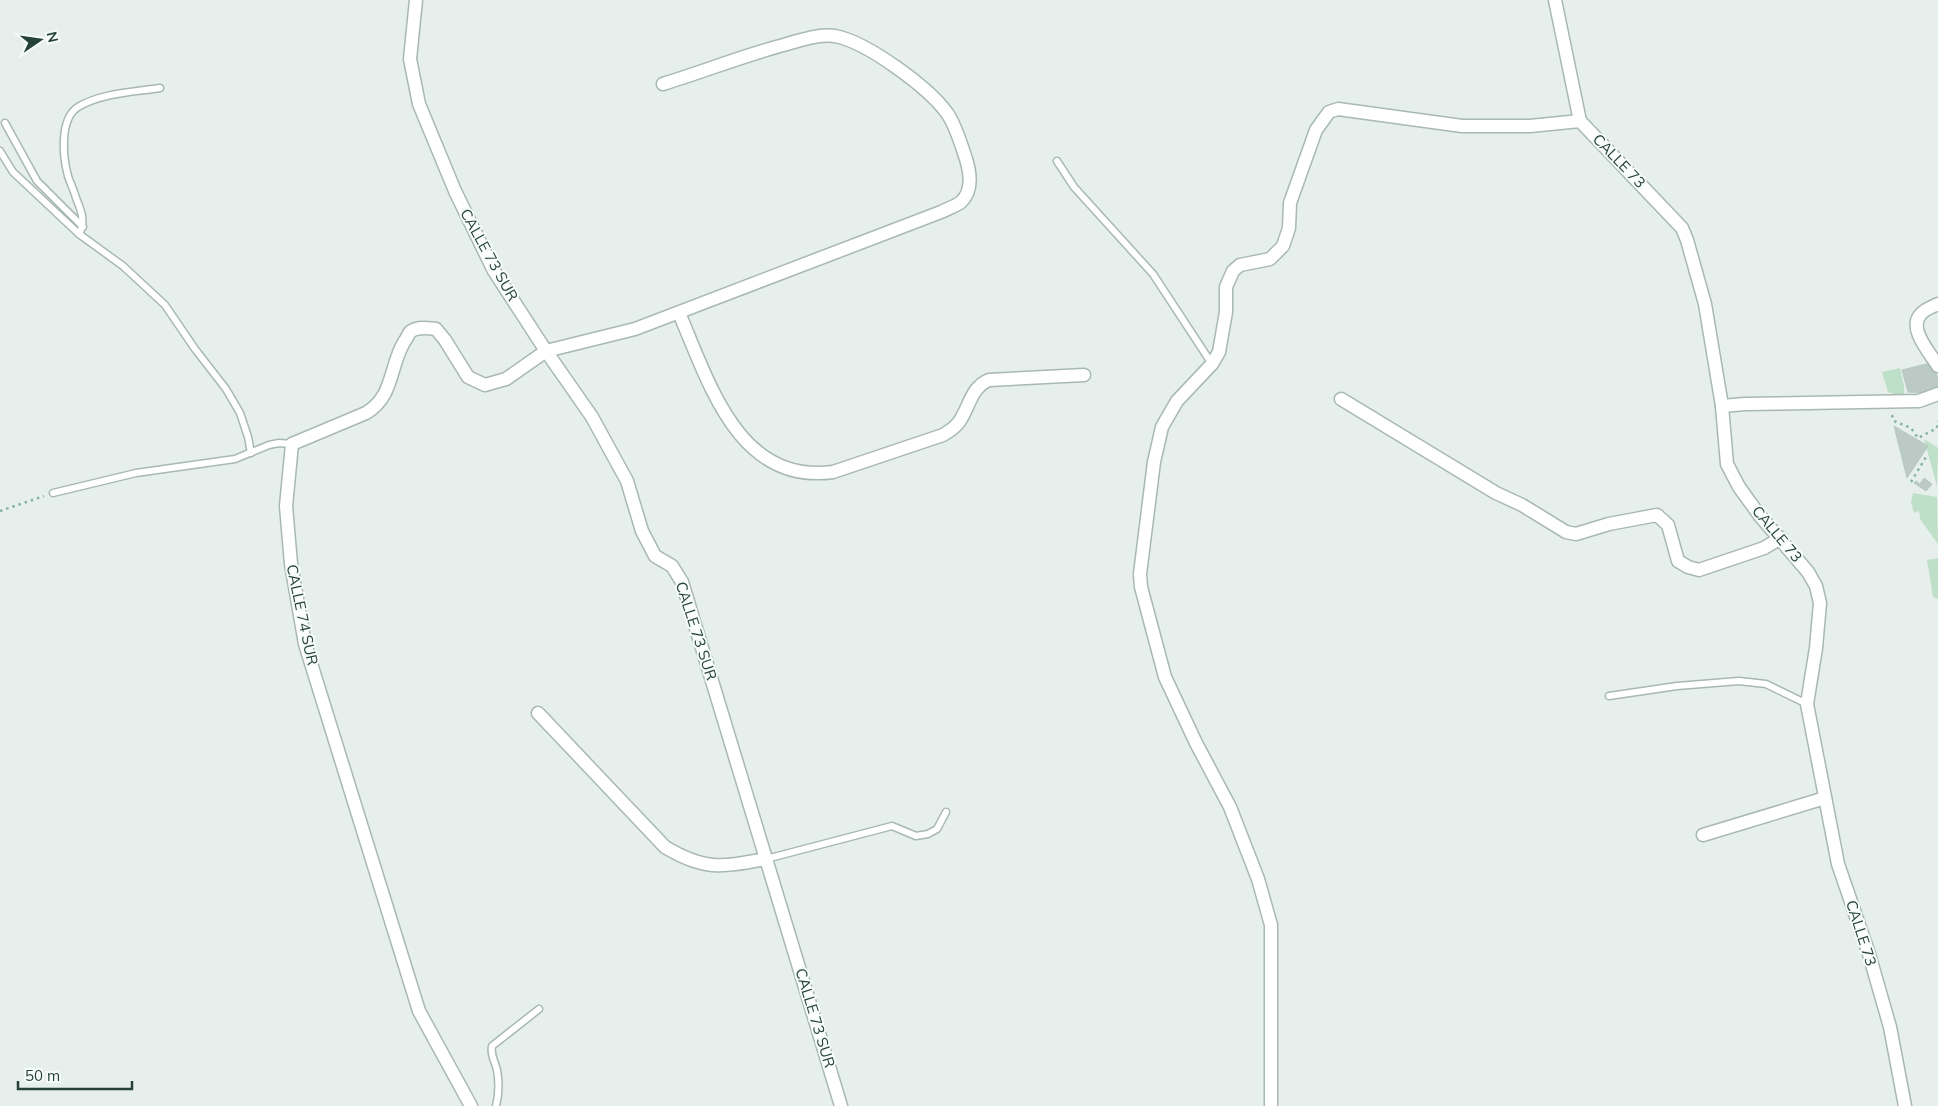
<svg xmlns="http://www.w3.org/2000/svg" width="1938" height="1106" font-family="Mulish,sans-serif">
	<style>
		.green { fill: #bfe0c8 }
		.building { fill: #bbcac4; stroke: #b8c9c2 }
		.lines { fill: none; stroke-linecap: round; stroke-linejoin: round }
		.lane-casing { stroke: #a8b8b2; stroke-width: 9 }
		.street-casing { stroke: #a8b8b2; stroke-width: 15 }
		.path { stroke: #86b3a5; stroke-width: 2.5; stroke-dasharray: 2.5 4; stroke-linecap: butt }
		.lane { stroke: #fff; stroke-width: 6 }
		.street { stroke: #fff; stroke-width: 12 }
		.labels { text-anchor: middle; stroke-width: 4; stroke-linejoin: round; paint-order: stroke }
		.street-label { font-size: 15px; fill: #24423a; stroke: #f7fbf9 }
	</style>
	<rect width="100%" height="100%" fill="#e6efeb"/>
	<g class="green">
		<polygon points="1900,368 1904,386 1904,397 1888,392 1882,372"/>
		<polygon points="1924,439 1938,448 1937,486"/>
		<polygon points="1913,493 1937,497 1938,544 1920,519 1919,511 1914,513 1911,502"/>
		<polygon points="1938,558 1938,599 1933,597 1927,560"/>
	</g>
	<g class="building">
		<polygon points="1930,363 1938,377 1938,389 1927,393 1908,392 1902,370"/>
		<polygon points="1894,426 1928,446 1907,478"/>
		<polygon points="1924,478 1932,484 1926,491 1914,483 1916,481 1920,484"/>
	</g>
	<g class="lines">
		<g class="lane-casing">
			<g id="lane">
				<polyline points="5,123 37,181 83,227"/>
				<polyline points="0,151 13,172 79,234 123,266 165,305 195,349 226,389 240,413 248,437 251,453"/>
				<polyline points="1057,161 1074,187 1153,274 1212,364"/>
				<path d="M79 234C86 222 81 210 76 198 74 190 70 183 68 176 63 158 59 119 78 107 101 93 134 92 160 88"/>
				<polyline points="53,493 136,473 235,459 269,445 279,443 292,444"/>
				<polyline points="1609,696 1677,686 1739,681 1766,684 1807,704"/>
				<polyline points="766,859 892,826 916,836 928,834 937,829 946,812"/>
				<path d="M496 1106C499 1094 499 1081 497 1070 495 1061 490 1055 492 1046L539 1009"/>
			</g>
		</g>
		<g class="street-casing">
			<g id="street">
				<polyline points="416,0 410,59 419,104 455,191 494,271 546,351 592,417 627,481 642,531 655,556 672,566 682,582 841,1106"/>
				<polyline points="1555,0 1580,121 1682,228 1687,240 1705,304 1722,406 1727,464 1739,487 1760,516 1808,572 1816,586 1820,603 1816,648 1807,704 1838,864 1869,954 1890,1027 1905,1106"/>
				<path d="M1938 304C1932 307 1925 309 1921 314 1907 328 1930 353 1938 366"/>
				<path d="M679 313C709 382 738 485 833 472L943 435C950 431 957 426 961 419 970 404 972 387 989 380L1084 375"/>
				<polyline points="1341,399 1496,493 1522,505 1566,532 1576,534 1609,524 1657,515 1668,525 1678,561 1688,567 1699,570 1764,548 1781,538"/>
				<polyline points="1722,406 1745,404 1919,401 1938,394"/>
				<path d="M538 713 665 847C705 871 722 867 766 859"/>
				<polyline points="1703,835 1825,798"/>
				<path d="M471 1106 419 1011 305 644 291 564 286 506 292 444 366 413C394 396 389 368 404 342 406 340 408 335 410 332 417 326 428 328 436 329L445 340 468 377 485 385 506 379 546 351 635 329 941 212C947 209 956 206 961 202 973 191 970 172 966 159 961 144 956 126 947 113 928 87 867 42 835 36 818 34 802 40 787 44 745 55 705 71 663 84"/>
				<polyline points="1271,1106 1271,925 1258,879 1230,807 1196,743 1165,677 1141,587 1140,574 1154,462 1162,427 1177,401 1212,364 1219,352 1226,312 1226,287 1233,271 1240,265 1270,259 1283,246 1289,228 1290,203 1316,130 1329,112 1338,109 1462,126 1530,126 1580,121"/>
			</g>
		</g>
		<g class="path">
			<polyline points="1892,415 1894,421 1911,428 1918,438 1937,428 1938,421"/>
			<polyline points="1911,482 1926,457"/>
			<polyline points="0,511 44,496"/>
		</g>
		<use href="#lane" class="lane"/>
		<use href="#street" class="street"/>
	</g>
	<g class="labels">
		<g class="street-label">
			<text transform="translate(1619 161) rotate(46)" y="5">CALLE 73</text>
			<text transform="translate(489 255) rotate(61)" y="5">CALLE 73 SUR</text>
			<text transform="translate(1777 534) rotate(50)" y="5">CALLE 73</text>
			<text transform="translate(302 615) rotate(78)" y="5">CALLE 74 SUR</text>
			<text transform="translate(696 631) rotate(72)" y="5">CALLE 73 SUR</text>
			<text transform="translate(1861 933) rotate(72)" y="5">CALLE 73</text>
			<text transform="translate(815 1018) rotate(73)" y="5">CALLE 73 SUR</text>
		</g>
	</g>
	<g transform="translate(40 40) rotate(77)" stroke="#f7fbf9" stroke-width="4" paint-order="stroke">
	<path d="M0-4L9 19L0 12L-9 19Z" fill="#24423a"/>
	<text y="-8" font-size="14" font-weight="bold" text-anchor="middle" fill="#24423a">N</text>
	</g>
	<path d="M18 1081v8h114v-8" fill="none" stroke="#24423a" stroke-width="2.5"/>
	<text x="25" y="1081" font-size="15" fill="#24423a" stroke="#f7fbf9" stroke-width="4" paint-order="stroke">50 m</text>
</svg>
